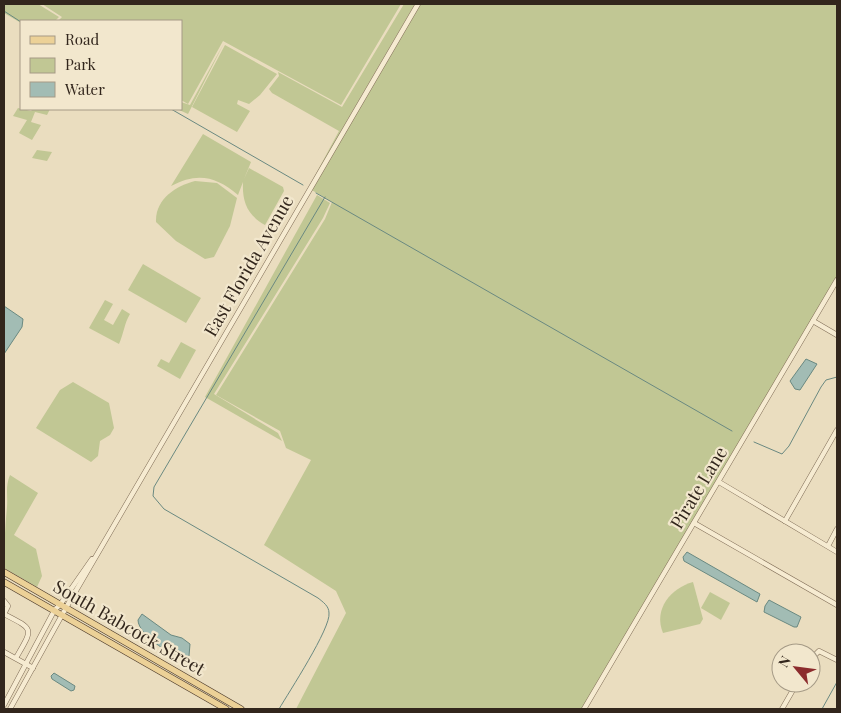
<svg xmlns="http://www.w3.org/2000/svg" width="841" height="713" font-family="'Playfair Display',serif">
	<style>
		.green { fill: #c1c794 }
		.water { fill: #a2bcb4; stroke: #6a8981 }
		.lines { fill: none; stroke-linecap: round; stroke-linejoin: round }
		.stream { stroke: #6a8981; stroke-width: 1 }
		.minor-casing { stroke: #816e58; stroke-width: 5.5 }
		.major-casing { stroke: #4f3d2d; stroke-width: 7 }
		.minor { stroke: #f6ebd1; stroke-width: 4.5 }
		.major { stroke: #ecd197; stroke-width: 5.5 }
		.labels { text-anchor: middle; stroke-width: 4.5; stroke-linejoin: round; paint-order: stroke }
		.street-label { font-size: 18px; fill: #32261c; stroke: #f2e7cd }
	</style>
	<rect width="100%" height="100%" fill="#eaddbf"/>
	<g class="green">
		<polygon points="4,4 38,4 59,17 55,21 21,23 4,13"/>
		<polygon points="42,4 401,4 341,105 223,41 188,104 181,100 181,21 58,21 62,17"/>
		<polygon points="404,4 415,4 312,181 339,131 272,93 269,89 279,76 278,72 342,107"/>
		<polygon points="418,4 837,4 837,279 584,709 296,709 346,613 336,591 264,545 311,460 286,448 280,431 216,395 325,219 332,202 310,189"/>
		<polygon points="224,43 188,114 177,109 181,109 181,102 190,105"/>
		<polygon points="225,45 277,74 260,95 249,104 238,100 237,104 250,111 237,132 192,107"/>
		<polygon points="18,108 31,111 33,109 50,109 47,115 35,112 31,122 41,125 32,140 19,133 27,120 13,116"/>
		<path d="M203 134 251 162 244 179 249 168 283 187 284 191 265 225C247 215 242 201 243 182L238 195C216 176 197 172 171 186Z"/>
		<polygon points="37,150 52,152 47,161 32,158"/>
		<path d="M195 181 217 183 237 198 230 226 214 257 205 259 176 241 156 222C155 199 176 186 195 181Z"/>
		<polygon points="317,195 330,203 323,218 214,394 278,433 282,441 205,397"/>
		<polygon points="143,264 201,298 186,323 128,290"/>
		<path d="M105 300 113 304 104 320 113 325 122 309 130 314C124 324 124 333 119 344L89 328Z"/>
		<polygon points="181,342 196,350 180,379 157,366 161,359 169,363"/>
		<polygon points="73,382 109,403 114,428 110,435 100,441 98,456 91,462 36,428 60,390"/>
		<path d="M10 475 38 493 14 535 36 549 42 576 37 587 4 568C4 547 5 528 7 507 8 495 5 487 10 475Z"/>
		<path d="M693 582 703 619 700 624 663 633C653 609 671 588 693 582Z"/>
		<polygon points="710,592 730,603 721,620 701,608"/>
	</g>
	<g class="water">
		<polygon points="4,306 23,319 22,327 4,354"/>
		<polygon points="806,359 817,364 800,390 795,389 790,381"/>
		<polygon points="687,552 760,594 757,602 684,561 683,557"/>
		<polygon points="769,600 801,617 797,627 794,627 764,612 765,606"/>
		<path d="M142 614 171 635 182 638 190 644 189 656C176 661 138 635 138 620Z"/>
		<polygon points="54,673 75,686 74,690 71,691 52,679 51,676"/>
	</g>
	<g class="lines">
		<g class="stream">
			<polyline points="4,11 21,22"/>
			<polyline points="171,109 303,185"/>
			<polyline points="316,193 732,431"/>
			<polyline points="754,442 782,454 789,446 821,387 826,380 837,377"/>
			<path d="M279 709C289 692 331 628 329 613 329 606 323 602 318 598L164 509 153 496 154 487 325 197"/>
			<polyline points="822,709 837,682"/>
		</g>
		<g class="minor-casing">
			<g id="minor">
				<polyline points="813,321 837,335"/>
				<polyline points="719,482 837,552"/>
				<polyline points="785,521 837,430"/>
				<polyline points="694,523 837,605"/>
				<polyline points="828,546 837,529"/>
				<polyline points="4,601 8,606 4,614"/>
				<path d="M4 614C35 630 33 628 16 658"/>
				<polyline points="4,652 33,668"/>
				<polyline points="811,659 819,651 837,660"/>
				<polyline points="4,705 54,611 62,602 92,559"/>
				<polyline points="10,709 67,606 418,4"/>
				<polyline points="584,709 837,280"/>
				<polyline points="782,709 797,683"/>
			</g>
		</g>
		<g class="major-casing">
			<g id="major">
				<polyline points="4,572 241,709"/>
				<polyline points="4,582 226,709"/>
			</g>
		</g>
		<use href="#minor" class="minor"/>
		<use href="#major" class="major"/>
	</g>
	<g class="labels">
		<g class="street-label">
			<text transform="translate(249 266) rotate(-60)" y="6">East Florida Avenue</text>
			<text transform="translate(699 488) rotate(-59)" y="6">Pirate Lane</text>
			<text transform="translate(129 628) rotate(30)" y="6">South Babcock Street</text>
		</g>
	</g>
	<rect width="841" height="713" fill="none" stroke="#32261c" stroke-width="10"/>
	<rect x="20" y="20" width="162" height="90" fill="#f2e7cd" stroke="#a59a86"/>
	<rect x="30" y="36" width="25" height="8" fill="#ecd197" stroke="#a59a86"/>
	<text x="65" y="45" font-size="15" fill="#32261c">Road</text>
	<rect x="30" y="58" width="25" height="15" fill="#c1c794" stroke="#a59a86"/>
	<text x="65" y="70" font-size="15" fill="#32261c">Park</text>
	<rect x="30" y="82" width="25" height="15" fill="#a2bcb4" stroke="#a59a86"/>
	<text x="65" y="95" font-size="15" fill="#32261c">Water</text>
	<g transform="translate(796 668) rotate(299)"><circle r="24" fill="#f2e7cd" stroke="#a59a86"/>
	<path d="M0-4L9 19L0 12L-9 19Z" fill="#8c2c2d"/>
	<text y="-8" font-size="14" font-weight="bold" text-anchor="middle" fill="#32261c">N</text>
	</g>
</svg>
